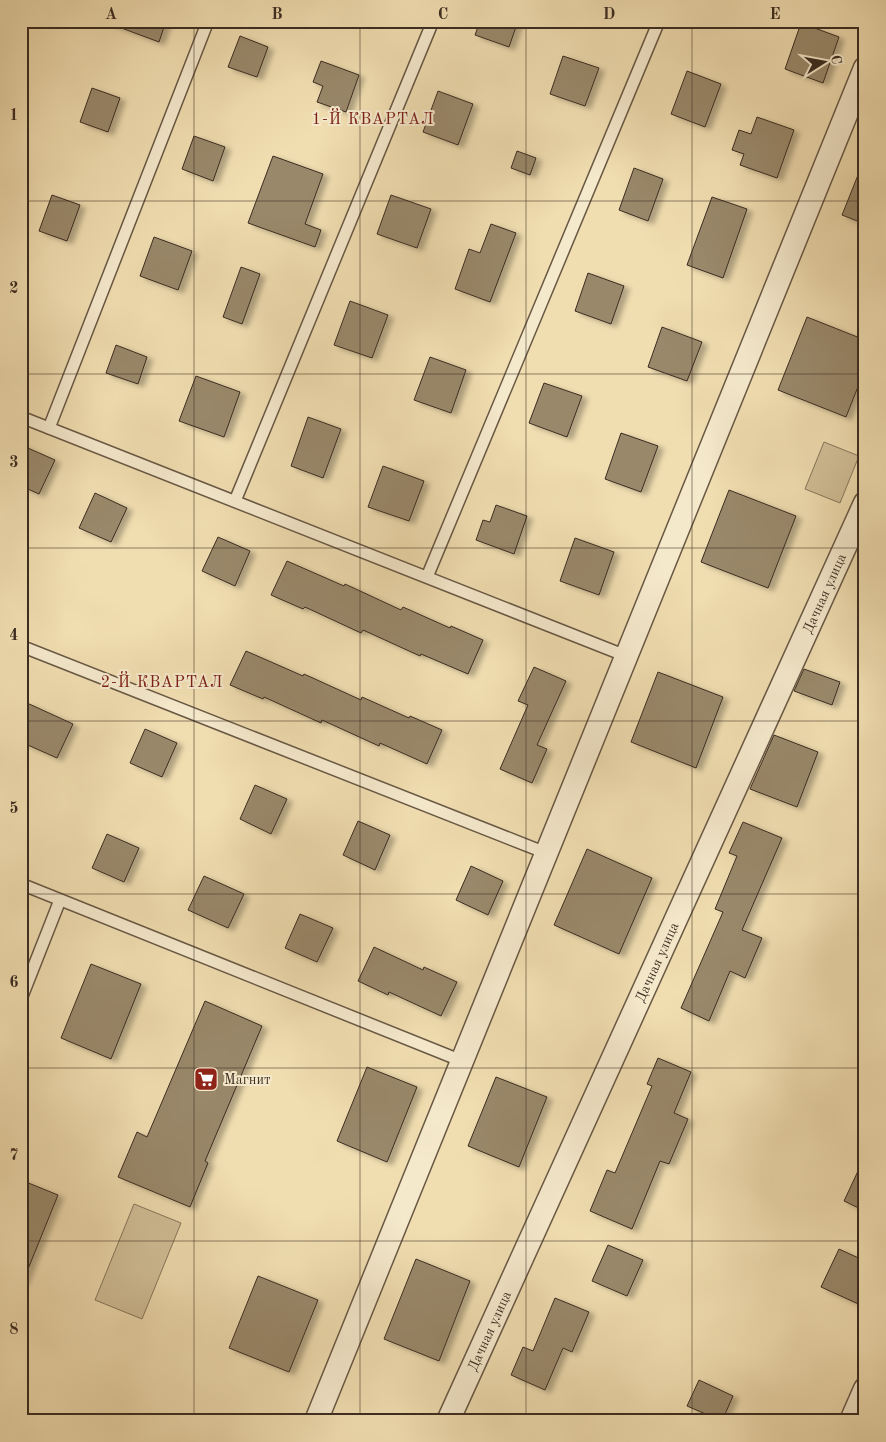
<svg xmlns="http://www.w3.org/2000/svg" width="886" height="1442" font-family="'Old Standard TT',serif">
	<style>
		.green { fill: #d1bf98; stroke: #86765c }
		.building { fill: #99886b; stroke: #3b2c21; filter: url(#shadow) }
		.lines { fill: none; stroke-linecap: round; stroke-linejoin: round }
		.service-casing { stroke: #685845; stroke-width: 14 }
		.minor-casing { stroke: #685845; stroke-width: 25 }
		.service { stroke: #f5e9cc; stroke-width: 11 }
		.minor { stroke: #f5e9cc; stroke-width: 22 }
		.grid { fill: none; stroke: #3b2c21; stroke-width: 1; stroke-opacity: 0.55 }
		.labels { text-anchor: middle; stroke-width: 4; stroke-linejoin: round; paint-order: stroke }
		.street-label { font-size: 14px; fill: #3b2c21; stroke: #f5e9cc }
		.poi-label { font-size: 14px; fill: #3b2c21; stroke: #f5e9cc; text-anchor: start }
		.quarter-label { font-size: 16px; letter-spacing: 1px; fill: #7a1f14; stroke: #f5e9cc }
		.neatline { fill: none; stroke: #3b2c21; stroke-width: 2 }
		.grid-label { font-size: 16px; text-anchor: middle; font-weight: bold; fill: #3b2c21 }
	</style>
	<defs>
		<filter id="shadow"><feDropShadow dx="5.5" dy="3" stdDeviation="2.5" flood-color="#0004"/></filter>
	</defs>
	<rect width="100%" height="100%" fill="#f0ddb0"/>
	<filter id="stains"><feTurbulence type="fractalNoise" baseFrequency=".004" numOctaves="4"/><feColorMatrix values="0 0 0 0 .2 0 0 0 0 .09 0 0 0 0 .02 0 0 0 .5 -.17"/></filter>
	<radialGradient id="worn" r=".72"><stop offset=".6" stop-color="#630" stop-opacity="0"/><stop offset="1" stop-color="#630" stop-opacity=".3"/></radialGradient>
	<g class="green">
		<polygon points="824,442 859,456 840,503 805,489"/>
		<polygon points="134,1204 181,1223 142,1319 95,1300"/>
	</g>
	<g class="building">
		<polygon points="108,21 166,21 159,42 108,23"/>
		<polygon points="480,21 518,21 509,47 475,35"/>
		<polygon points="801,23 839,37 823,83 785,69"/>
		<polygon points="240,36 268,47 257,77 228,67"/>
		<polygon points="563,56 599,68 585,106 550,94"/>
		<polygon points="321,61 359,75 346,112 317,102 323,86 313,82"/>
		<polygon points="687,71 721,84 705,127 671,114"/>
		<polygon points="92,88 120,98 108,132 80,122"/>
		<polygon points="438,91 473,104 458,145 423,132"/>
		<polygon points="757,117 794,130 777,178 740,165 744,154 732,150 739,130 751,134"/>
		<polygon points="194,136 225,147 213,181 182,169"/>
		<polygon points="517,151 536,158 530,175 511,168"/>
		<polygon points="273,156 323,174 305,224 321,230 315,247 248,223"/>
		<polygon points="864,160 865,160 865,224 842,215"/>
		<polygon points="634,168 663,179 648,221 619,210"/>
		<polygon points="52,195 80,205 67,241 39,231"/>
		<polygon points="391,195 431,209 417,248 377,234"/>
		<polygon points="712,197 747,209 723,278 687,265"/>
		<polygon points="491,224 516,233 490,302 455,289 469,249 480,253"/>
		<polygon points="154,237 192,251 178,290 140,276"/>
		<polygon points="241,267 260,274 242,324 223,317"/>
		<polygon points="588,273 624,286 611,324 575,311"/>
		<polygon points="350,301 388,315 372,358 334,345"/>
		<polygon points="807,317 865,340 865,369 846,417 778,390"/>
		<polygon points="662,327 702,342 687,381 648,367"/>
		<polygon points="116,345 147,357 138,384 106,373"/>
		<polygon points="430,357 466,370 451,413 414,400"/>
		<polygon points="196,376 240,392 224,437 179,421"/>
		<polygon points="544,383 582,396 567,437 529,423"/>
		<polygon points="308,417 341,429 323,478 291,466"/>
		<polygon points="621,433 658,446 641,492 605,479"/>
		<polygon points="21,445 55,460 39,494 21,486"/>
		<polygon points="383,466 424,481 409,521 368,507"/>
		<polygon points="729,490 796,516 768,588 701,562"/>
		<polygon points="95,493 127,508 111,542 79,528"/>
		<polygon points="496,505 527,516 514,554 476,540 483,520 490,522"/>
		<polygon points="218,537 250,551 235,586 202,571"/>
		<polygon points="575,538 614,552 599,595 560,581"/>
		<polygon points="287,561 344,586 345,584 401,610 403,607 450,628 451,626 483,640 468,674 421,654 420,656 363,630 361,633 305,607 303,609 271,595"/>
		<polygon points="246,651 303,676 304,674 361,700 362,697 409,718 410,716 442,730 427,764 380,743 379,746 322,720 321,723 264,697 263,699 230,685"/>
		<polygon points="534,667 566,681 537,745 547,749 532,783 500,769 528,705 518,701"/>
		<polygon points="804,669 840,682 832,705 794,691"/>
		<polygon points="658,672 723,697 696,768 631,742"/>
		<polygon points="27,703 73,724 57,758 21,742 21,716"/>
		<polygon points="145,729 177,743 162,777 130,763"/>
		<polygon points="774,735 818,752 797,807 750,789"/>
		<polygon points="255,785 287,799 271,834 240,819"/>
		<polygon points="358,821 390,835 375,870 343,855"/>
		<polygon points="743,822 782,838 742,930 762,938 745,978 730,971 709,1021 681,1008 723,912 715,909 737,856 729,853"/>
		<polygon points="107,834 139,848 124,882 92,868"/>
		<polygon points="587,849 652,878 619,954 554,925"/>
		<polygon points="471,866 503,881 488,915 456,900"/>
		<polygon points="204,876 244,894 228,928 188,910"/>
		<polygon points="300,914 333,928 317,962 285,948"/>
		<polygon points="374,947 423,970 424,967 457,982 441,1016 389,992 388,995 358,981"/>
		<polygon points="91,964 141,984 111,1059 61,1038"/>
		<polygon points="205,1001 262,1026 205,1161 208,1163 190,1207 118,1177 137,1132 147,1137"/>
		<polygon points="658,1058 691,1072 674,1113 688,1119 669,1164 660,1161 632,1229 590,1211 607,1170 615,1173 652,1086 647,1084"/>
		<polygon points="367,1067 417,1087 387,1162 337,1141"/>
		<polygon points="496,1077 547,1097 519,1167 468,1146"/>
		<polygon points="865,1156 865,1211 844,1201"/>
		<polygon points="21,1180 58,1195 22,1284 21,1284"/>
		<polygon points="608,1245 643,1260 627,1296 592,1281"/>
		<polygon points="839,1249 865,1261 865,1307 821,1287"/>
		<polygon points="416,1259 470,1281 439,1361 384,1339"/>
		<polygon points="258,1276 318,1300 289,1372 229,1348"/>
		<polygon points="555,1298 589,1312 572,1352 563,1348 545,1390 511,1375 523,1347 533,1351"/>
		<polygon points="699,1380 733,1396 722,1421 687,1406"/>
	</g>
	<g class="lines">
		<g class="service-casing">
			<g id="service">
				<polyline points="21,417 626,656"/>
				<polyline points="49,428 208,21"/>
				<polyline points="235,501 433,21"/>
				<polyline points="427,577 659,21"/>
				<polyline points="21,646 546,853"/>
				<polyline points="21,884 462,1061"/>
				<polyline points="21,999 60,900"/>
			</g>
		</g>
		<g class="minor-casing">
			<g id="minor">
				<polyline points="316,1421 865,68"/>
				<path id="s1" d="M448 1421 865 503"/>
				<polyline points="851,1421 865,1389"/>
			</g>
		</g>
		<use href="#service" class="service"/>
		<use href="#minor" class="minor"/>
	</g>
	<path class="grid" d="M194 21V1421M360 21V1421M526 21V1421M692 21V1421M21 201H865M21 374H865M21 548H865M21 721H865M21 894H865M21 1068H865M21 1241H865"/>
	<defs>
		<g id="supermarket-square" transform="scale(1.25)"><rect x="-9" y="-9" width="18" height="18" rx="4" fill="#8f2418" stroke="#f5e9cc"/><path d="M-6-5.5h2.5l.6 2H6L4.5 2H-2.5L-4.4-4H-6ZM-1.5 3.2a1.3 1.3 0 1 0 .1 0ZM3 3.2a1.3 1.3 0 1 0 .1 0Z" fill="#fff"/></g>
	</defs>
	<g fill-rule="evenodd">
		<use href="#supermarket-square" x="206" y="1079"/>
	</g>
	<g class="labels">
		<g class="street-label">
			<text dy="5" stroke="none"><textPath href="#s1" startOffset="909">Дачная улица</textPath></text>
			<text dy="5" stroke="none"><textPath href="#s1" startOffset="504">Дачная улица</textPath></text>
			<text dy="5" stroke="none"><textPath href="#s1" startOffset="99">Дачная улица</textPath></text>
		</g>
		<g class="poi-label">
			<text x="224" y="1084">Магнит</text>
		</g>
		<g class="quarter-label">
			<text x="373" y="124">1-Й КВАРТАЛ</text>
			<text x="162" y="687">2-Й КВАРТАЛ</text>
		</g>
	</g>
	<rect width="886" height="1442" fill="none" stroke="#f0ddb0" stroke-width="55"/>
	<g transform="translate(824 62) rotate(79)" stroke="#f5e9cc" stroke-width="4" paint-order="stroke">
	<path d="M0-4L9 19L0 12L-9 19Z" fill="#3b2c21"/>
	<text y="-8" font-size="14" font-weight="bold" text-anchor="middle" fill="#3b2c21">С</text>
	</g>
	<rect x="28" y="28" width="830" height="1386" class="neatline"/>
	<g class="grid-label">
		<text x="111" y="19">A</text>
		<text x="277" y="19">B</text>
		<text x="443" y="19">C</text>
		<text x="609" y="19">D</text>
		<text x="775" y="19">E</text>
		<text x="14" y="120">1</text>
		<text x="14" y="293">2</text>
		<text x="14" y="467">3</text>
		<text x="14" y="640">4</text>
		<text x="14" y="813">5</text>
		<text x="14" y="987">6</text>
		<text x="14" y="1160">7</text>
		<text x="14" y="1334">8</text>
	</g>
	<rect width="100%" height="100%" filter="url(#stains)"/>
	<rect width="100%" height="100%" fill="url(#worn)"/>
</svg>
